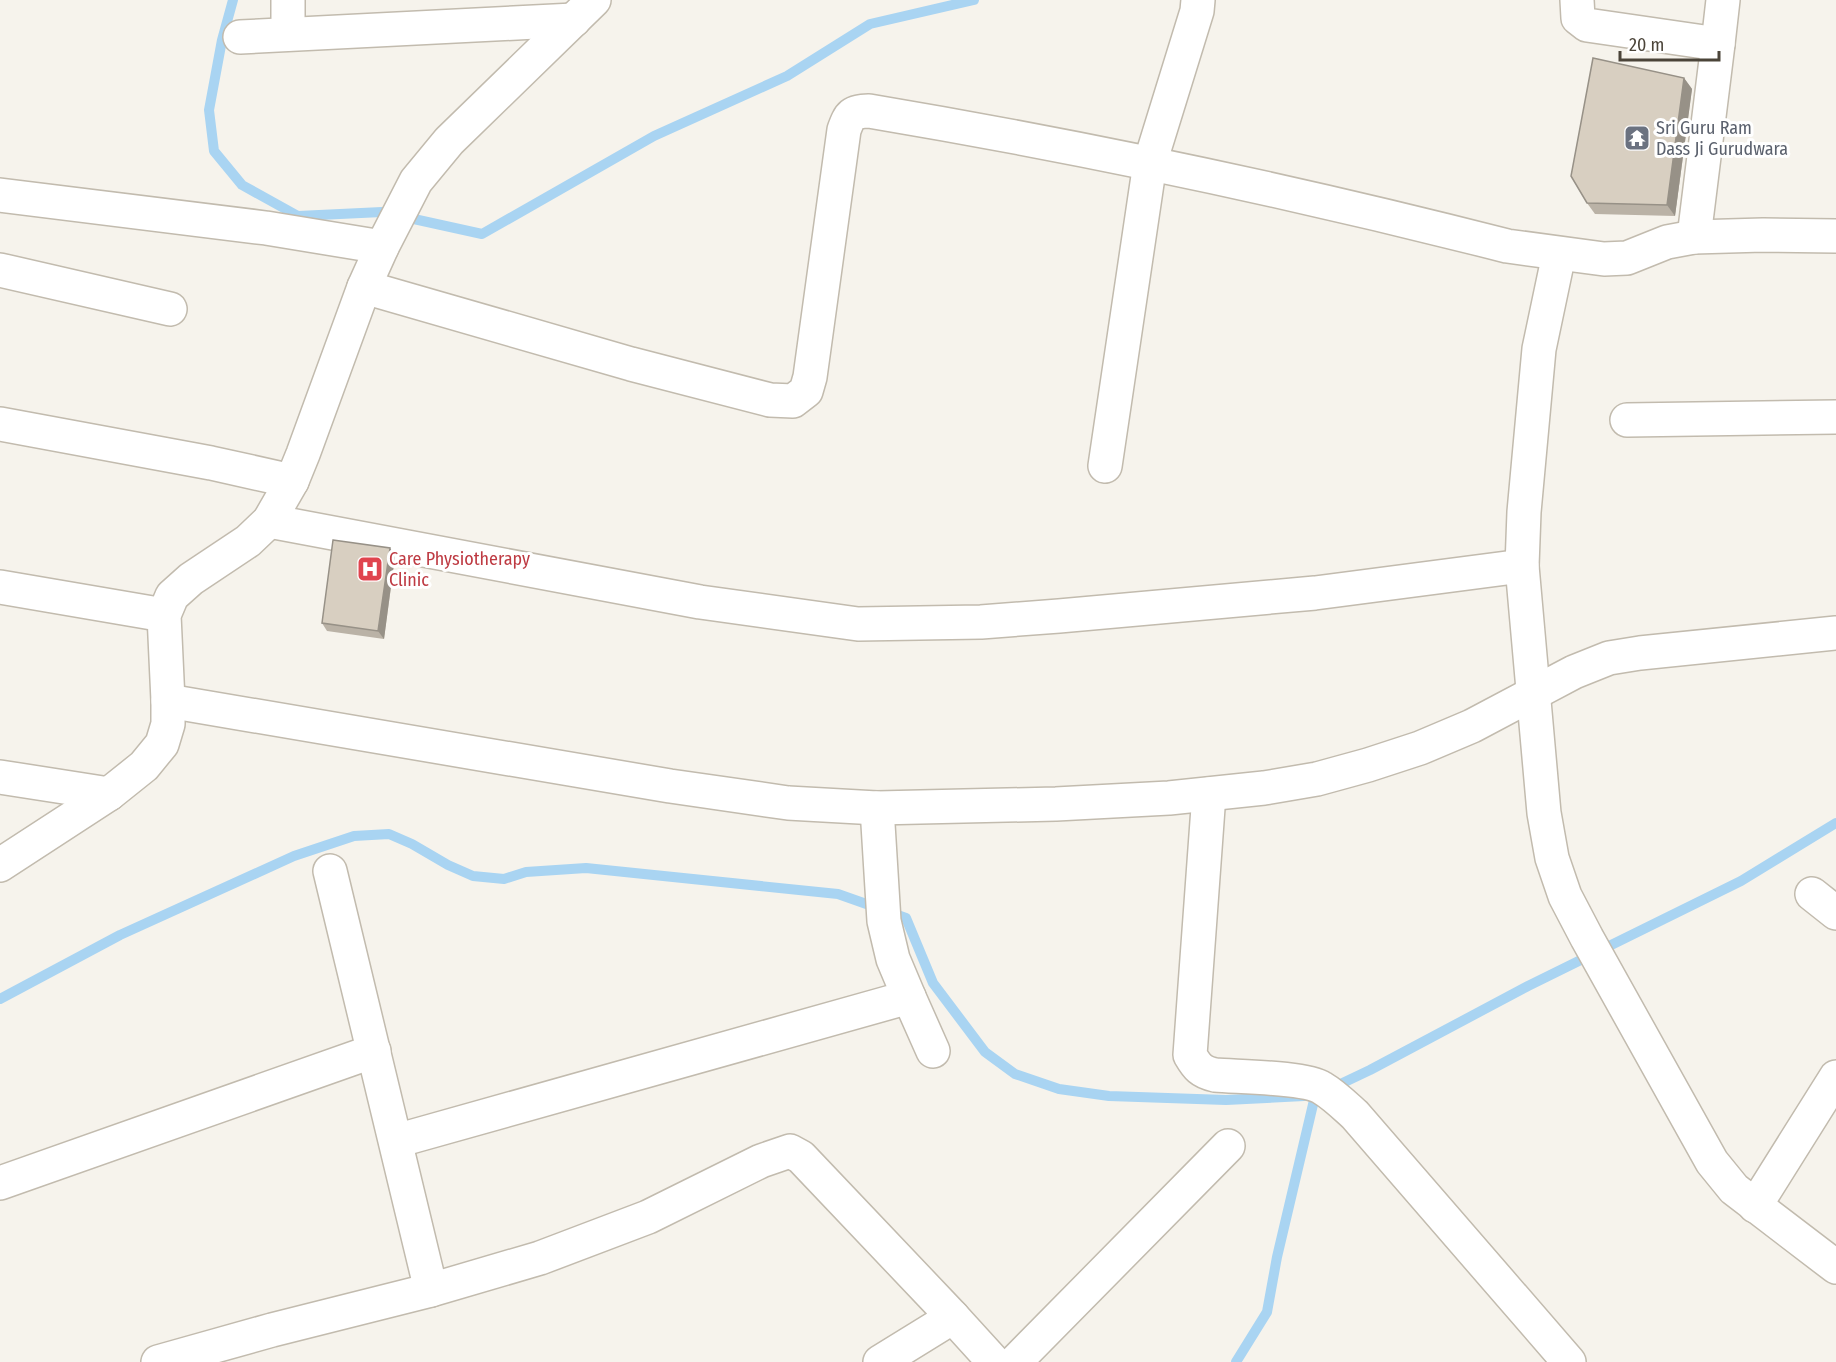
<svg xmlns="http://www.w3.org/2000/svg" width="1836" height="1362" font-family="'Fira Sans Condensed',sans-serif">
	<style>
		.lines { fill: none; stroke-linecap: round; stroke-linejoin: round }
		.stream { stroke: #a9d4f2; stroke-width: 10 }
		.minor-casing { stroke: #c2bbae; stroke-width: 36 }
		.tertiary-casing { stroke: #c2bbae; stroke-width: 36 }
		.minor { stroke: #fff; stroke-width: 33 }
		.tertiary { stroke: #fff; stroke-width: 33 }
		.wall { fill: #bab2a6 }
		.shaded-wall { fill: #979187 }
		.building { fill: #d8cfc1; stroke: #979187; stroke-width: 1.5 }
		.labels { text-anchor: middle; stroke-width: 6; stroke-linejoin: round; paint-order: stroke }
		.worship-label { font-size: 18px; fill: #5b616d; stroke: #fff; text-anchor: start }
		.health-label { font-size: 18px; fill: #be3a42; stroke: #fff; text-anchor: start }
	</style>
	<rect width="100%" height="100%" fill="#f6f3ec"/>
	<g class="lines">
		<g class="stream">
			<polyline points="233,0 222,40 209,110 214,151 242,185 298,216 382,212 482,234 654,136 787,76 870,24 974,0"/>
			<polyline points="0,999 120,935 294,856 354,836 389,834 412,844 448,865 473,876 504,879 526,872 586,868 838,894 906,918 933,983 985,1052 1015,1074 1059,1089 1109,1096 1226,1100 1304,1096"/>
			<polyline points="1330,1089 1370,1070 1528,986 1741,881 1836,823"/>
			<polyline points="1236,1362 1267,1312 1277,1257 1315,1096"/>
		</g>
		<g class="minor-casing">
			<g id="minor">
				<polyline points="1577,0 1578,18 1587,25 1718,44 1694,237"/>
				<polyline points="288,34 288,0"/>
				<polyline points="240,37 574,20"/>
				<polyline points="1718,44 1723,0"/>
				<polyline points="0,195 266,228 382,247"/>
				<polyline points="1559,254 1539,349 1524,512 1522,566 1544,813 1552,858 1565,896 1587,938 1712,1162 1734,1189 1836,1267"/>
				<polyline points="0,270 170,309"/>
				<path d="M364 287 631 364 770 400 793 401 806 391 810 377 844 130C850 114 851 112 869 111 1083 147 1296 192 1507 246L1604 259 1627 258 1667 242 1694 237 1763 235 1836 236"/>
				<polyline points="1627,420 1836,417"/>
				<polyline points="0,424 211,463 292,481"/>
				<polyline points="1105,466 1150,163 1197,11 1198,0"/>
				<polyline points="269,521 700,602 858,624 981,622 1059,616 1315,593 1522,566"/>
				<polyline points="0,587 164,615"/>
				<polyline points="168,701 670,786 788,803 877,808 1056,804 1169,798 1264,788 1317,779 1368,765 1420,748 1472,726 1574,672 1609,658 1640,653 1836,633"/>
				<polyline points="0,777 109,794"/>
				<path d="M1209 794 1190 1055C1197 1067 1201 1072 1215 1075 1238 1077 1305 1077 1322 1088 1334 1095 1345 1106 1355 1115L1569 1362"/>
				<polyline points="330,871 431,1290"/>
				<polyline points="1812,894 1836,913"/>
				<polyline points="909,997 933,1051"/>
				<polyline points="396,1141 909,997 893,959 884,921 877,808"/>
				<polyline points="0,1183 374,1051"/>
				<polyline points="1755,1206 1836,1077"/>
				<polyline points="953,1317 994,1362"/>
				<polyline points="158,1362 272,1330 431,1290 540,1258 648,1217 761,1161 790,1151 801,1157 953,1317 880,1362"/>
				<polyline points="1015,1362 1228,1146"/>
			</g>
		</g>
		<g class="tertiary-casing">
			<polyline id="tertiary" points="0,865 109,794 144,766 162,744 168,724 168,701 164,615 172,596 191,579 248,541 269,521 292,481 303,454 364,287 382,247 416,181 449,141 594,0"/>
		</g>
		<use href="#minor" class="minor"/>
		<use href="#tertiary" class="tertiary"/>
	</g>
	<g class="wall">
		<polygon points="1684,78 1692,89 1675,216 1595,214 1587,203"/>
		<polygon points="395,556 384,639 327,631 322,623"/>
	</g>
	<g class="shaded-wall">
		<polygon points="1684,78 1692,89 1675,216 1667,205"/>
		<polygon points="390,548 395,556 384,639 378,631"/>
	</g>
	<g class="building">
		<polygon points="1593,58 1684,78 1667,205 1587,203 1571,176"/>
		<polygon points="333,540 390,548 378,631 322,623"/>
	</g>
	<defs>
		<g id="temple-square" transform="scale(1.35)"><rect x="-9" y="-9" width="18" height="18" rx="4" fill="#6b7280" stroke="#fff"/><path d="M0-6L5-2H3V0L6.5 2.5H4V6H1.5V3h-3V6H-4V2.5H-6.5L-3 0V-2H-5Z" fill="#fff"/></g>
		<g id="hospital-square" transform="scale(1.35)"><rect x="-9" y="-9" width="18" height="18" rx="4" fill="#e0444e" stroke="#fff"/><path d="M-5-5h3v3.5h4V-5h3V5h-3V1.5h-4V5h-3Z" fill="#fff"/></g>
	</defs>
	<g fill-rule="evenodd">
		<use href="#temple-square" x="1637" y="138"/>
		<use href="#hospital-square" x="370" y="569"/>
	</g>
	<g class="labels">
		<g class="worship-label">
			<text x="1656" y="134">Sri Guru Ram<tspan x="1656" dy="21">Dass Ji Gurudwara</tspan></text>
		</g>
		<g class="health-label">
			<text x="389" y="565">Care Physiotherapy<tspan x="389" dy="21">Clinic</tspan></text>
		</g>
	</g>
	<path d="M1620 51v9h99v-9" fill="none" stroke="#4b4439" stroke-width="3"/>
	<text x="1629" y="51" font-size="18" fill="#4b4439" stroke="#ffffff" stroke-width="4.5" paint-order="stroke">20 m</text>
</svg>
